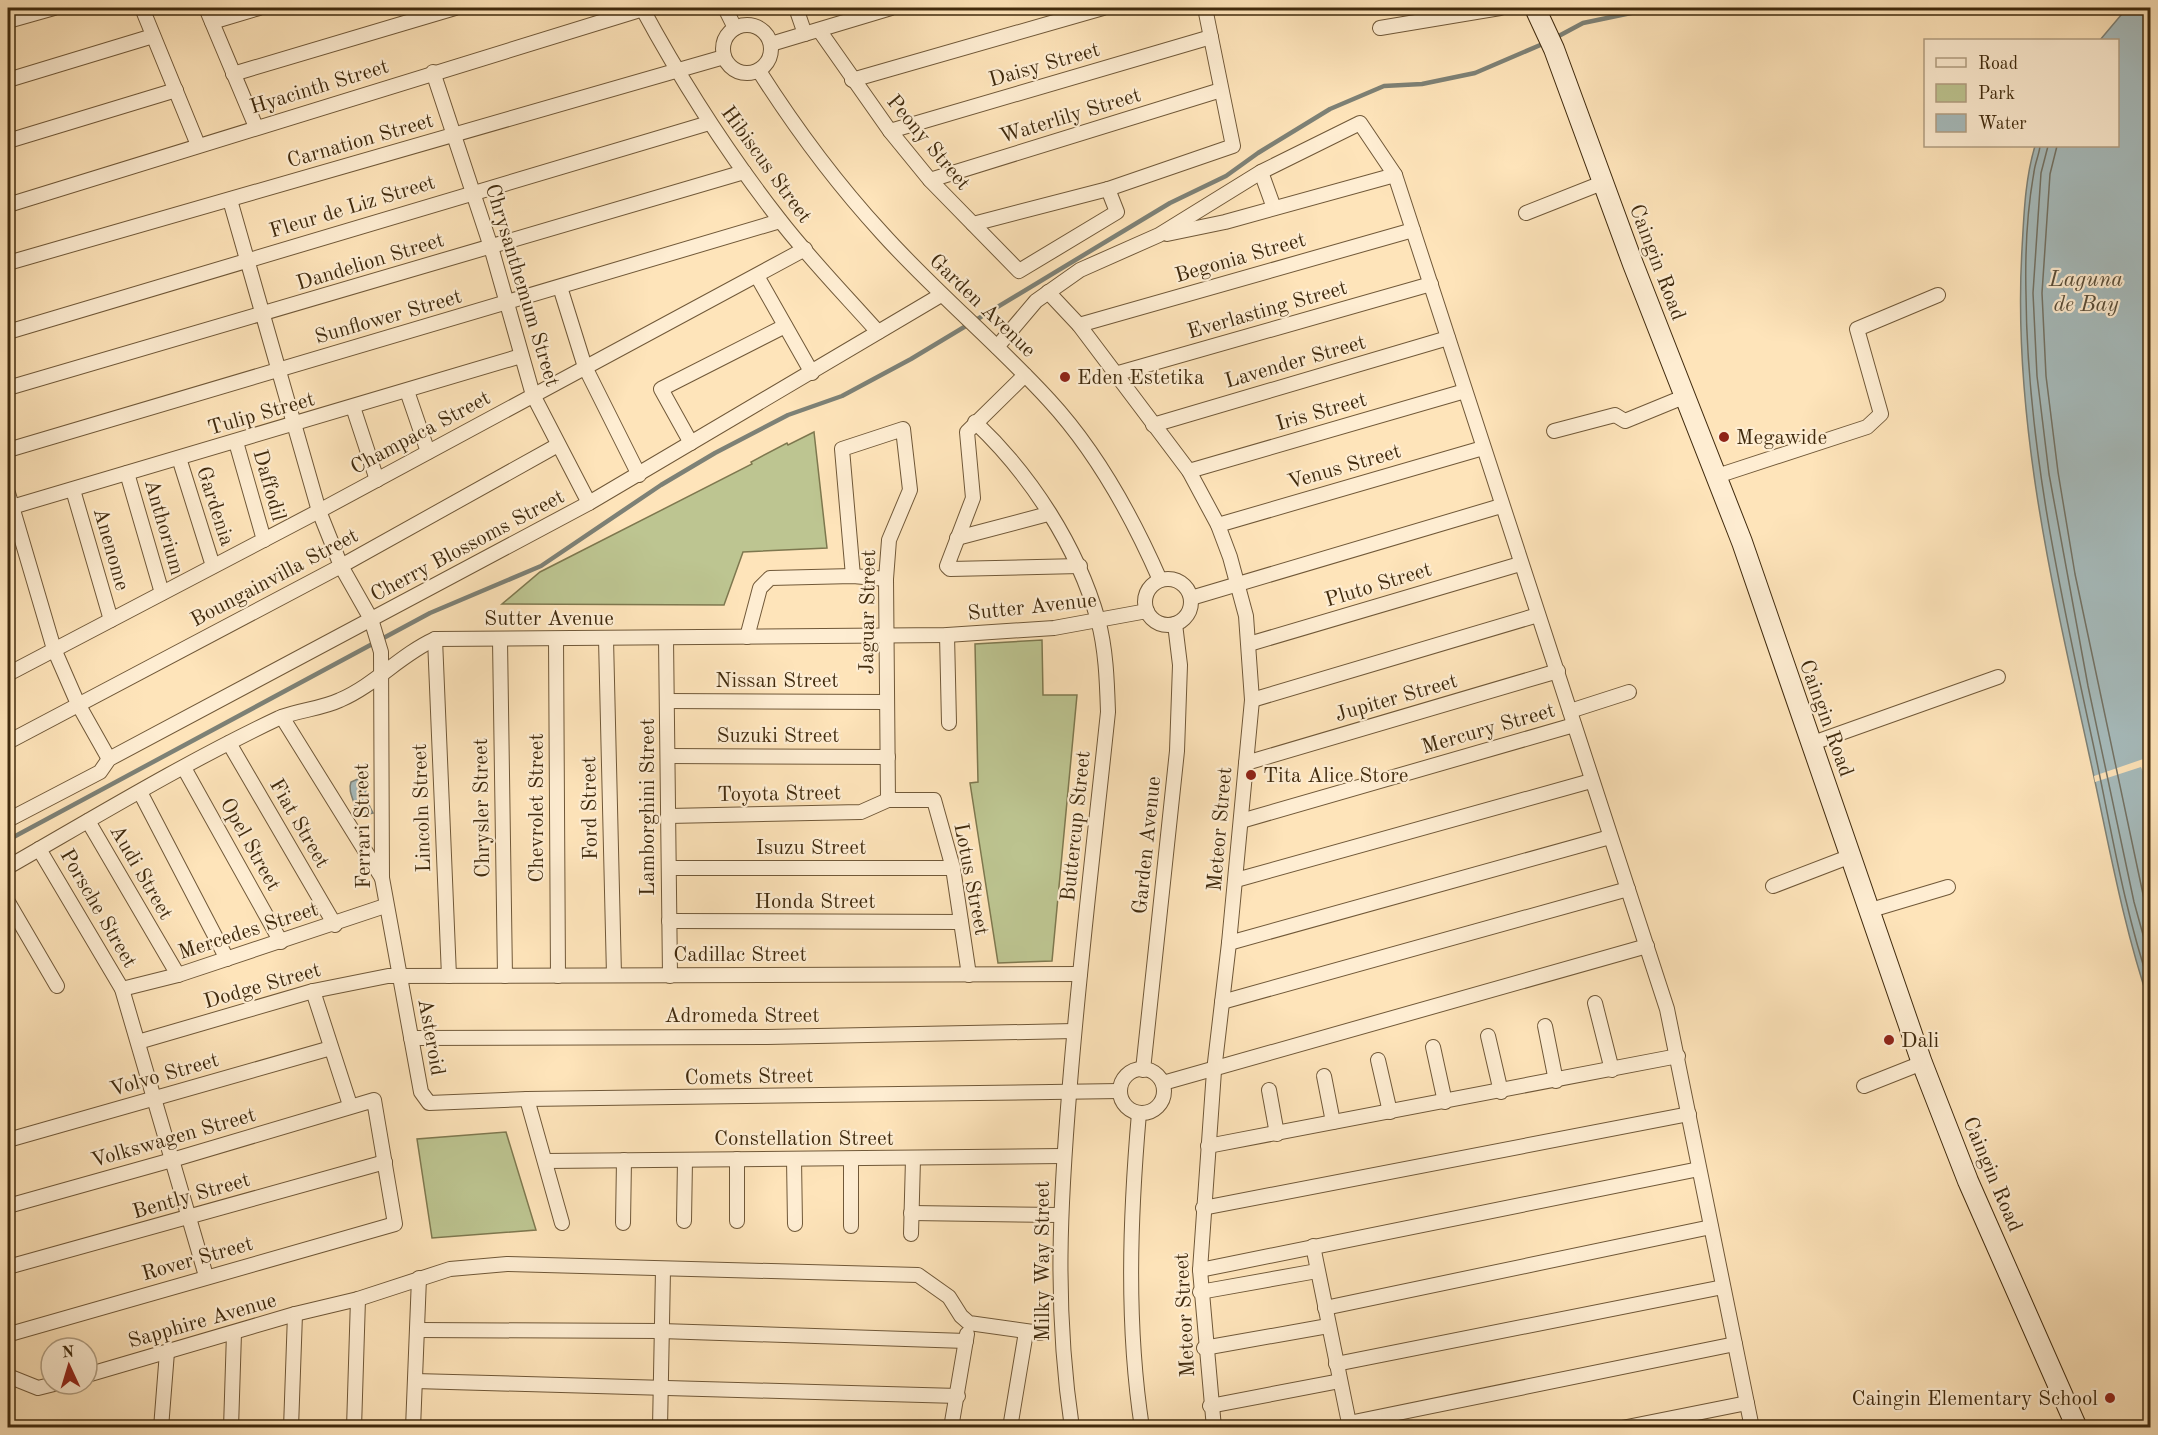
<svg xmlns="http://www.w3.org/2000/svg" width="2158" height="1435" font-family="'Old Standard TT',serif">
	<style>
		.green { fill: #bdc591; stroke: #7e784f; stroke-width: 1.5 }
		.water { fill: #a6bbbc; stroke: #7d8176; stroke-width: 1.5 }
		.pier { fill: #fee4ba }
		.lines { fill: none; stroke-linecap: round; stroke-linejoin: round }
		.shore { stroke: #737264; stroke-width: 1.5 }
		.stream { stroke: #7d8176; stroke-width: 4.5 }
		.street-casing { stroke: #705838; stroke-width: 16 }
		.secondary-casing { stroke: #402a0d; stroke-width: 22 }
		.street { stroke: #feedd2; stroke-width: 14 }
		.secondary { stroke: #feedd2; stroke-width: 20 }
		.poi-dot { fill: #8f2418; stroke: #feedd2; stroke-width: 2 }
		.labels { text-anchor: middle; stroke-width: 4.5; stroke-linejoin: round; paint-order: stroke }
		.street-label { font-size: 21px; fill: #402a0d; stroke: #feedd2 }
		.poi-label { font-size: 21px; fill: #402a0d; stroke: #feedd2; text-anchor: start }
		.water-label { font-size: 22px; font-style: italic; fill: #5a4e39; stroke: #feedd2 }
	</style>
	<rect width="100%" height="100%" fill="#fee4ba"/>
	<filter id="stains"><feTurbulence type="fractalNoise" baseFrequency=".00333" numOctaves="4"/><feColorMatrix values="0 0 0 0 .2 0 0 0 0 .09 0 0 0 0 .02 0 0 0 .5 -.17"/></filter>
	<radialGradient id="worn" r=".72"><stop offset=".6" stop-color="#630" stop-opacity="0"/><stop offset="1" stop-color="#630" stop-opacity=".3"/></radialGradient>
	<g class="green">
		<polygon points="814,432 827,548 743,552 724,605 502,604 540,572 752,464 751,462 787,443 788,445"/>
		<polygon points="1042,640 1043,695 1077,695 1052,961 998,963 970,783 978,782 975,644"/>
		<polygon points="506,1132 536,1230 432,1238 417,1139"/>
	</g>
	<g class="water">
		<path d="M2127 8H2150V1005C2122 923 2108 839 2089 754 2053 590 2012 418 2022 249 2024 214 2025 179 2035 146H2118V40H2100Z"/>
		<path d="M358 779 366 787V799L373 813 358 817C356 803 347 792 351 782Z"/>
	</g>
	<polygon class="pier" points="2149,757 2150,776 2146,778 2141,767 2095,782 2094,776"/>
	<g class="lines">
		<g class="shore">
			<path d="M2040 146C2039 155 2035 163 2034 172 2027 211 2025 255 2026 294 2027 447 2062 600 2094 748 2111 828 2124 909 2150 986"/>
			<polyline points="2048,146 2041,173 2033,293 2037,376 2049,474 2088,686 2134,902 2150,960"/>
			<polyline points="2057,146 2050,174 2042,293 2046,376 2058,472 2075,574 2150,927"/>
		</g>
		<g class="stream">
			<polyline points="1555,38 1583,23 1655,8"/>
			<polyline points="8,840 430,613 541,566 661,485 715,453 788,415 842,396 911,359 1170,203 1226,176 1258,153 1330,109 1384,86 1422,84 1475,73 1545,43"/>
		</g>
		<g class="street-casing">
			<g id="street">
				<polyline points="142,8 198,145"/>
				<polyline points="206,8 256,127"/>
				<path d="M642 8C682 82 727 152 779 219 809 258 845 295 878 332"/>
				<polyline points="725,8 735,28"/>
				<polyline points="796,8 805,34"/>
				<polyline points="8,21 54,8"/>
				<polyline points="212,22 259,8"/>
				<circle cx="747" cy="49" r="24"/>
				<polyline points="1380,28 1500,8"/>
				<polyline points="819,30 890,131 930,180 1019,271 1117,212 1108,189"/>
				<polyline points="771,44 891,8"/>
				<path d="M759 71C796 129 836 183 882 233 935 292 996 342 1049 400 1097 452 1132 516 1160 580"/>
				<polyline points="433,72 491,247 533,395 589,503"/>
				<polyline points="233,74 455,8"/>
				<polyline points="8,80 153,36"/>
				<polyline points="852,80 1103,8"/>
				<polyline points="890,131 1211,37"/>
				<polyline points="8,141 176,90"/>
				<polyline points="1261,172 1274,208"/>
				<polyline points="930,180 1221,90"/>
				<polyline points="230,200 319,511 341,566 371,619 381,652 382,878 421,1092 429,1103 527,1099 1120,1091"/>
				<polyline points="8,205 643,9"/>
				<polyline points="1526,213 1602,183"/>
				<polyline points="973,224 1108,189 1233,146 1205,8"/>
				<polyline points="1167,234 1225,222 1395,175"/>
				<polyline points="8,263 724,57"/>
				<polyline points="757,276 812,373"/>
				<polyline points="560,287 585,367 639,475"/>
				<polyline points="1048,292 1079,325 1189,471 1218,525 1230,557 1246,616 1252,700 1229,943 1214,1071 1200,1270 1214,1428"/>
				<polyline points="1079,325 1413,230"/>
				<polyline points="8,332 709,123"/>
				<polyline points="997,347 1036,301 1080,270 1159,235 1261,172 1360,123 1395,175 1667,1009 1752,1428"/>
				<polyline points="1115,374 1431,284"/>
				<polyline points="1025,375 967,432 973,498 947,566 950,569 1080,566"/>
				<polyline points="8,388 744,172"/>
				<polyline points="407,391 428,452"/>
				<polyline points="353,407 377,480"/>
				<path d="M975 422C1031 475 1077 546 1098 620 1106 649 1107 682 1108 712 1095 836 1080 959 1070 1083 1060 1203 1054 1307 1072 1428"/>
				<polyline points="1153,425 1448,338"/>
				<polyline points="1554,431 1615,415 1625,421 1686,396"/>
				<polyline points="236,442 264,540"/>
				<polyline points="691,443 661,389 785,326"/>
				<polyline points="8,450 780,221"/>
				<polyline points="179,458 213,566"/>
				<polyline points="1189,471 1465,391"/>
				<polyline points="127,473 162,593"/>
				<polyline points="1717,476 1867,427 1881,414 1857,329 1938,295"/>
				<polyline points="73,490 111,620"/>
				<polyline points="8,493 54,649 78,704 109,759"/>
				<polyline points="12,507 521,356"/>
				<polyline points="1218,525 1483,448"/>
				<polyline points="957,538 1048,514"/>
				<polyline points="853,576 842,449 903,429 910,490 889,540 886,579 888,800"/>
				<circle cx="1168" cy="602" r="23"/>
				<polyline points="1191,598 1501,506"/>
				<polyline points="947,635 949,723"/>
				<polyline points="747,637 760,588 770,578 853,576 886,579"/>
				<polyline points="666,638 670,976"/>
				<polyline points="435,639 449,976"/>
				<polyline points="556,639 558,976"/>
				<polyline points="606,639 614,975"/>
				<polyline points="500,640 505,976"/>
				<polyline points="1249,644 1520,564"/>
				<polyline points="8,674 319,511 805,249"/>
				<polyline points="1252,700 1538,615"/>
				<polyline points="667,701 887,702"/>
				<polyline points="1570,711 1629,692"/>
				<polyline points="282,717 382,878"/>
				<polyline points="8,742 341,566 558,445"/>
				<polyline points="229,743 335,925"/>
				<polyline points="1810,744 1998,677"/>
				<polyline points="668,756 888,757"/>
				<polyline points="1246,763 1558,671"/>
				<polyline points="184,768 281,942"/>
				<polyline points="140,792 227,959"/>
				<polyline points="668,816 861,812 888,800 934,800 953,868 969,975"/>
				<polyline points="8,820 100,772 109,759 589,503 941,295"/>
				<polyline points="88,821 178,975"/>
				<polyline points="1241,821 1574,725"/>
				<polyline points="39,849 122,989 206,1276"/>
				<path d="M8 867C97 816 186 762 279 718 298 710 321 709 340 700 375 685 400 655 435 639L947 635 1054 628 1147 611"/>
				<polyline points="669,868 953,868"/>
				<polyline points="1236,880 1591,781"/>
				<polyline points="1773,886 1851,856"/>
				<polyline points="8,902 57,986"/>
				<polyline points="1871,910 1948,887"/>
				<polyline points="669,921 961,922"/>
				<polyline points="1229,943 1610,837"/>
				<polyline points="122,989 178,975 385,906"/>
				<polyline points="313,991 350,1105"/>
				<polyline points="1222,1002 1628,889"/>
				<polyline points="1595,1003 1612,1070"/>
				<polyline points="1545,1026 1556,1081"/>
				<polyline points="1488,1036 1501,1092"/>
				<polyline points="411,1038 767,1037 1074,1031"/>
				<polyline points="138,1042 313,991 388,976 1080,974"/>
				<polyline points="1433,1047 1445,1102"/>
				<polyline points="1378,1060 1390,1112"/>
				<circle cx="1142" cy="1091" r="22"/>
				<polyline points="1143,1070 1177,751 1180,665 1175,624"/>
				<polyline points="1324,1076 1333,1122"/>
				<polyline points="1163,1083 1647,946"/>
				<polyline points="1864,1086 1922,1063"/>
				<polyline points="1269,1090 1277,1134"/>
				<polyline points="527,1099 562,1223"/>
				<path d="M1139 1113C1130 1217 1126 1324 1142 1428"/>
				<polyline points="8,1140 331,1048"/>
				<polyline points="1208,1146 1678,1056"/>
				<polyline points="737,1159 737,1221"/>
				<polyline points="794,1159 795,1224"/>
				<polyline points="545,1161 1063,1156"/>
				<polyline points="8,1206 172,1160 374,1100 395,1224 10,1334 8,1329"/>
				<polyline points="1203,1208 1689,1114"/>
				<polyline points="911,1213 1059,1215"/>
				<polyline points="684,1221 685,1160"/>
				<polyline points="623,1223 624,1160"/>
				<polyline points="851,1226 851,1159"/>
				<polyline points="911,1234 913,1159"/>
				<polyline points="1313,1246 1350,1428"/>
				<polyline points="8,1267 385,1162"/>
				<polyline points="1200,1270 1699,1169"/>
				<polyline points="1200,1292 1317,1271"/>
				<polyline points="1325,1308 1711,1227"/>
				<polyline points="418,1330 661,1331 966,1341"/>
				<polyline points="1204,1348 1328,1326"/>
				<polyline points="1336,1364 1723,1287"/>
				<polyline points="87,1375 295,1314 358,1299 450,1269 507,1264 918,1275 949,1297 961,1316 969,1323 1040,1333"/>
				<polyline points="8,1376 38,1388 54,1384"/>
				<polyline points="415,1381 958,1396"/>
				<polyline points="1210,1406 1340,1381"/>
				<polyline points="1349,1423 1735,1344"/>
				<polyline points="161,1428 167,1352"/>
				<polyline points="231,1428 234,1333"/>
				<polyline points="291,1428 295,1314"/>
				<polyline points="354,1428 358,1299"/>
				<polyline points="413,1428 419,1278"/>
				<polyline points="660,1428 663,1270"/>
				<polyline points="951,1428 967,1334"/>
				<polyline points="1010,1428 1026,1332"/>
				<polyline points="1622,1428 1747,1403"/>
			</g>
		</g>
		<g class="secondary-casing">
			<polyline id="secondary" points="1535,8 1554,49 1633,264 1742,542 1922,1063 1968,1181 2077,1428"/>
		</g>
		<use href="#street" class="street"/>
		<use href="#secondary" class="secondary"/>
	</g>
	<g class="poi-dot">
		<circle cx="1065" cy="377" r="6"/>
		<circle cx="1724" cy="437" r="6"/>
		<circle cx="1251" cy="775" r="6"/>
		<circle cx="1889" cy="1040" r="6"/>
		<circle cx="2110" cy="1398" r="6"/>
	</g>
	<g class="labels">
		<g class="street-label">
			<text transform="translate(1044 64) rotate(-16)" y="7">Daisy Street</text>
			<text transform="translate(319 86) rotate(-17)" y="7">Hyacinth Street</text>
			<text transform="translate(1070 115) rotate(-17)" y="7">Waterlily Street</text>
			<text transform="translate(360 140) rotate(-16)" y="7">Carnation Street</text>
			<text transform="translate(929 142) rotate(50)" y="7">Peony Street</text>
			<text transform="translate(767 164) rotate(54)" y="7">Hibiscus Street</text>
			<text transform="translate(352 206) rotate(-17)" y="7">Fleur de Liz Street</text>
			<text transform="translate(1240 257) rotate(-16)" y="7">Begonia Street</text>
			<text transform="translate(370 261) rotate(-17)" y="7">Dandelion Street</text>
			<text transform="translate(1658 262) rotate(69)" y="7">Caingin Road</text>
			<text transform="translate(523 285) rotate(73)" y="7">Chrysanthemum Street</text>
			<text transform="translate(983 305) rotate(44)" y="7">Garden Avenue</text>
			<text transform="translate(1267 309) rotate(-16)" y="7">Everlasting Street</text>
			<text transform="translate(388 316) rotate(-16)" y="7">Sunflower Street</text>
			<text transform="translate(1295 361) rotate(-16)" y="7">Lavender Street</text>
			<text transform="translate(1321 411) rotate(-16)" y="7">Iris Street</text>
			<text transform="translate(261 413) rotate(-16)" y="7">Tulip Street</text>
			<text transform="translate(420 432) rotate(-28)" y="7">Champaca Street</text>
			<text transform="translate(1344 466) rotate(-16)" y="7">Venus Street</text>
			<text transform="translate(270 485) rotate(74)" y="7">Daffodil</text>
			<text transform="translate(216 506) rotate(72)" y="7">Gardenia</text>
			<text transform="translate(165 527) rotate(74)" y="7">Anthorium</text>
			<text transform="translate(467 545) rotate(-28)" y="7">Cherry Blossoms Street</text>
			<text transform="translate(112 549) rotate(74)" y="7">Anenome</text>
			<text transform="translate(274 577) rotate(-28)" y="7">Boungainvilla Street</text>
			<text transform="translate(1378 584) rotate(-17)" y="7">Pluto Street</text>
			<text transform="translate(1032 606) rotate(-6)" y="7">Sutter Avenue</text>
			<text transform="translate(867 612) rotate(-89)" y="7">Jaguar Street</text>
			<text x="549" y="625">Sutter Avenue</text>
			<text x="777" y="687">Nissan Street</text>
			<text transform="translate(1396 697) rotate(-16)" y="7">Jupiter Street</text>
			<text transform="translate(1827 718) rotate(70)" y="7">Caingin Road</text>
			<text transform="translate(1488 728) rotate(-16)" y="7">Mercury Street</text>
			<text x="778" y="742">Suzuki Street</text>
			<text transform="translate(779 793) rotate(-1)" y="7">Toyota Street</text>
			<text transform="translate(647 807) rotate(-90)" y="7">Lamborghini Street</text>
			<text transform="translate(421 808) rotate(-92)" y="7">Lincoln Street</text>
			<text transform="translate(481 808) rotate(-91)" y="7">Chrysler Street</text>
			<text transform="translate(536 808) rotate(-90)" y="7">Chevrolet Street</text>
			<text transform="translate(589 808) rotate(-91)" y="7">Ford Street</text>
			<text transform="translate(300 823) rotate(60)" y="7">Fiat Street</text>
			<text transform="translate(362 826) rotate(-91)" y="7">Ferrari Street</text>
			<text transform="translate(1075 826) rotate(-84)" y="7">Buttercup Street</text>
			<text transform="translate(1219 829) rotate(-85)" y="7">Meteor Street</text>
			<text transform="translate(251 844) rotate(61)" y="7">Opel Street</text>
			<text transform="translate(1146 845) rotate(-84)" y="7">Garden Avenue</text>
			<text x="811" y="854">Isuzu Street</text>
			<text transform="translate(142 872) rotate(60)" y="7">Audi Street</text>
			<text transform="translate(972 879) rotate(79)" y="7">Lotus Street</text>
			<text x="815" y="908">Honda Street</text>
			<text transform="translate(99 908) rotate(60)" y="7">Porsche Street</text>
			<text transform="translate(248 930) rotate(-18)" y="7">Mercedes Street</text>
			<text x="740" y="961">Cadillac Street</text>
			<text transform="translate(262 985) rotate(-16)" y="7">Dodge Street</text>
			<text x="742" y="1022">Adromeda Street</text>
			<text transform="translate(432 1037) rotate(80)" y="7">Asteroid</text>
			<text transform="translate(164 1074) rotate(-16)" y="7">Volvo Street</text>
			<text transform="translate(749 1076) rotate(-1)" y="7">Comets Street</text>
			<text transform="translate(173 1137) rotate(-16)" y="7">Volkswagen Street</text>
			<text x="804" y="1145">Constellation Street</text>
			<text transform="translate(1993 1174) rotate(67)" y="7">Caingin Road</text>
			<text transform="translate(191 1195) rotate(-16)" y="7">Bently Street</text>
			<text transform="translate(197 1258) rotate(-16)" y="7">Rover Street</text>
			<text transform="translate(1042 1261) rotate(-90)" y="7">Milky Way Street</text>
			<text transform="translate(1184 1315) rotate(-93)" y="7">Meteor Street</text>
			<text transform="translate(202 1320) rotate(-16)" y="7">Sapphire Avenue</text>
		</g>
		<g class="poi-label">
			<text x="1077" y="384">Eden Estetika</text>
			<text x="1736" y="444">Megawide</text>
			<text x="1263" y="782">Tita Alice Store</text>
			<text x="1901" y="1047">Dali</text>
			<text x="2098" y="1405" text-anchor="end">Caingin Elementary School</text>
		</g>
		<g class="water-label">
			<text x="2086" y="286">Laguna<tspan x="2086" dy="25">de Bay</tspan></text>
		</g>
	</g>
	<rect width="2158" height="1435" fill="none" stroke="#fee4ba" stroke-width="30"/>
	<rect x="9" y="9" width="2140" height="1417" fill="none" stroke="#402a0d" stroke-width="3"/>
	<rect x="15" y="15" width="2128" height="1405" fill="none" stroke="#402a0d" stroke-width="1.5"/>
	<rect x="1924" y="39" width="195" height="108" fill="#feedd2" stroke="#b29f83" stroke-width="1.5"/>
	<rect x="1936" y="58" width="30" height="9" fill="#feedd2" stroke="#b29f83" stroke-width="1.5"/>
	<text x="1978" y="69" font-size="18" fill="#402a0d">Road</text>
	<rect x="1936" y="84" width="30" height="18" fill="#bdc591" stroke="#b29f83" stroke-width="1.5"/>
	<text x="1978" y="99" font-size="18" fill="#402a0d">Park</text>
	<rect x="1936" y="114" width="30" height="18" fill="#a6bbbc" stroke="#b29f83" stroke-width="1.5"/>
	<text x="1978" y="129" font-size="18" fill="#402a0d">Water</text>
	<g transform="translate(69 1366) rotate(356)"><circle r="28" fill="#feedd2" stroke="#b29f83" stroke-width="1.5"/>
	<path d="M0-4.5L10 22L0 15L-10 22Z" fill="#8f2418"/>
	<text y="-9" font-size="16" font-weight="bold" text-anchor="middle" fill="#402a0d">N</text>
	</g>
	<rect width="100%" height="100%" filter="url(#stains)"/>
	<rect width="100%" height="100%" fill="url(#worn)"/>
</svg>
